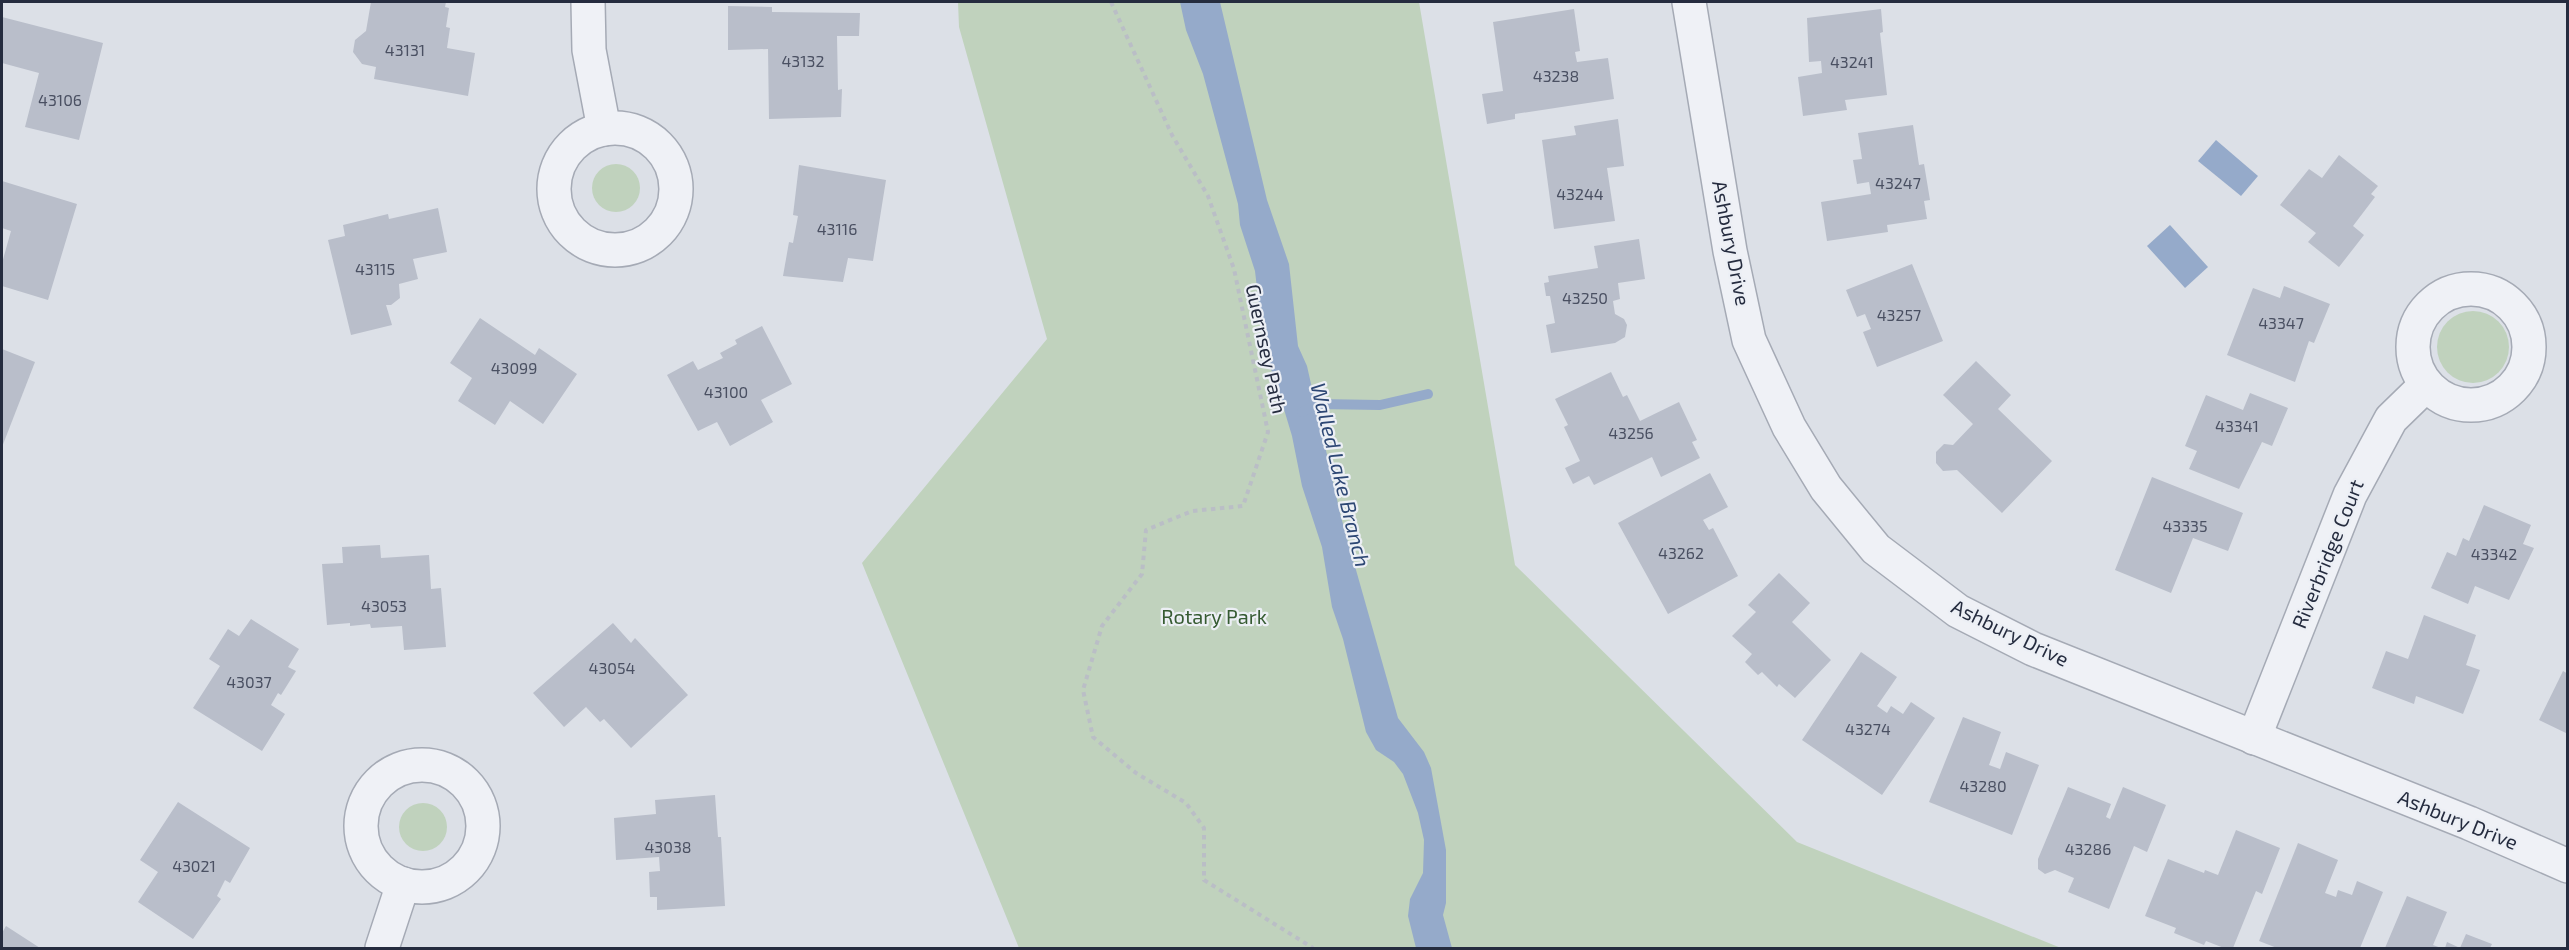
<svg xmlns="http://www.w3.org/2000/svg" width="2569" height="950" font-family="'Exo 2',sans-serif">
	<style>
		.green { fill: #c0d2bd }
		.water { fill: #95aaca }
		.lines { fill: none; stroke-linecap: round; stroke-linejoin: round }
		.stream { stroke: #95aaca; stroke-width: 10 }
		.building { fill: #b9beca }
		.street-casing { stroke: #a5aab5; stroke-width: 36 }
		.path { stroke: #babec6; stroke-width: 4; stroke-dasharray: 4.5 4.5; stroke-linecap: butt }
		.street { stroke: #eff1f6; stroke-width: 33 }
		.labels { text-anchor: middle; stroke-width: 4.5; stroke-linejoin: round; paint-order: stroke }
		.number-label { font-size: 16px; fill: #4a5062 }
		.street-label { font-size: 20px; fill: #252c3f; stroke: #eceff5 }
		.park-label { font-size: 20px; fill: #365b32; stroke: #eceff5 }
		.water-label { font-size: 21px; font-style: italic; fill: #2d4774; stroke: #eceff5 }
	</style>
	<rect width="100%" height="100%" fill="#dce0e7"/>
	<g class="green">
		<polygon points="958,2 1419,2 1515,565 1797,842 2061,948 1019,948 862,563 1047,339 959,27"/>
		<circle cx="616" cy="188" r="24"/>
		<circle cx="2473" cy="347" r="36"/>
		<circle cx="423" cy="827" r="24"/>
	</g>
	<g class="water">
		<polygon points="1180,2 1220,2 1267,200 1289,264 1298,346 1307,366 1341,517 1398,718 1424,752 1431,768 1446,850 1446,903 1443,915 1452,948 1416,948 1408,916 1410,899 1423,873 1424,840 1418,813 1403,774 1394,762 1376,750 1366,732 1343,639 1332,607 1322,547 1302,486 1292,436 1274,376 1265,357 1255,271 1240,225 1238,204 1203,74 1186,30"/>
		<polygon points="2216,140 2258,176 2241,196 2198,161"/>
		<polygon points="2170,225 2208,267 2185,288 2147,246"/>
	</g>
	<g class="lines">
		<polyline class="stream" points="1302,412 1318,404 1380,405 1428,394"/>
	</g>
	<g class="building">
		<polygon points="371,2 446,2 445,7 449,8 446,27 450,28 447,48 475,53 468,96 374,79 376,67 362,64 353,52 355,40 366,31"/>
		<polygon points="728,6 772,7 772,12 860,13 859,36 837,36 838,90 842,89 841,117 769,119 768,49 728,50"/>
		<polygon points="1574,9 1580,51 1575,52 1577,62 1608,58 1614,99 1515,114 1515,119 1487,124 1482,94 1503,91 1493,22"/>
		<polygon points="1881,9 1883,32 1880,33 1887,95 1845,100 1847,110 1803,116 1798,77 1822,73 1821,61 1809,62 1807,18"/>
		<polygon points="2,17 103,43 79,140 25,127 39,73 2,63"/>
		<polygon points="1618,119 1624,166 1607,168 1615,221 1554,229 1542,140 1576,135 1574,126"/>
		<polygon points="1913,125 1919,165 1924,164 1930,200 1924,201 1927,219 1887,225 1888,232 1827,241 1821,202 1871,194 1869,182 1857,184 1853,160 1862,159 1858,133"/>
		<polygon points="2339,155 2378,186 2371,194 2375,197 2353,226 2364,235 2339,267 2308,242 2316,233 2280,205 2309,169 2322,178"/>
		<polygon points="799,165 886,180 873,261 848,258 843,282 783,276 789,242 793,243 798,216 793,215"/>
		<polygon points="2,181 77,204 48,300 2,286 2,263 11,231 2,228"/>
		<polygon points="438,208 447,252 413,259 418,279 399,284 400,298 391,305 386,305 392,325 351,335 328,240 345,236 343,225 388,214 389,219"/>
		<polygon points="1639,239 1645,279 1618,283 1620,299 1613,301 1615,314 1624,319 1627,325 1625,337 1615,343 1551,353 1546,325 1555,323 1550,296 1546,296 1544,283 1549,282 1548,276 1598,268 1594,246"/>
		<polygon points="1912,264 1943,341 1877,367 1863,332 1871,329 1865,314 1857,317 1846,290"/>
		<polygon points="2284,286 2330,304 2314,343 2309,341 2295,382 2227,355 2253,288 2280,298"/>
		<polygon points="480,318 535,355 539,348 577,374 543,424 510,401 495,425 458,401 472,378 450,363"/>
		<polygon points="762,326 792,384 761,400 773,422 730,446 717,422 698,431 667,375 693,361 698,370 723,358 720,353 737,344 735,340"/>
		<polygon points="2,349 35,362 2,447"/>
		<polygon points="1976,361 2011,395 1998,409 2052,461 2002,513 1957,470 1943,471 1936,463 1936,452 1944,444 1953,445 1973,424 1943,395"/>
		<polygon points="1611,372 1623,397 1627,395 1640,421 1679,402 1697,440 1692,442 1700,458 1661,477 1652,457 1594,485 1589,476 1573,484 1565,468 1580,461 1564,427 1568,425 1555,399"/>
		<polygon points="2250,393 2288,408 2272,446 2262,442 2239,489 2189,469 2197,451 2185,446 2206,395 2243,410"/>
		<polygon points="1710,473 1728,507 1703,520 1709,530 1713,528 1738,576 1668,614 1618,523"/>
		<polygon points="2152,477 2243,513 2228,551 2193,538 2171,593 2115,570"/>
		<polygon points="2484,505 2531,525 2523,544 2534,548 2509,600 2475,586 2468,604 2431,588 2447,552 2456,556 2463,538 2469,541"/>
		<polygon points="380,545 381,558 429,555 431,589 441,588 446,647 404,650 402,626 371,628 370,624 350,626 350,623 327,625 322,564 343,563 342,547"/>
		<polygon points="1779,573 1810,603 1792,622 1831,660 1795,698 1779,684 1777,687 1762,672 1758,675 1745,662 1752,654 1732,636 1756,612 1748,605"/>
		<polygon points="2424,615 2476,635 2466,665 2480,670 2463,714 2416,696 2414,704 2372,688 2386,651 2408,659"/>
		<polygon points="251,619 299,649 288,667 296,671 281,695 278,693 271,705 285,714 262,751 193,708 220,666 209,659 228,629 239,636"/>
		<polygon points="613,623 631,643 635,638 688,695 631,748 604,719 600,722 586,707 564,727 533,693"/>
		<polygon points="1861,652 1897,677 1877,706 1887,713 1891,706 1903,714 1911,702 1935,718 1882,795 1802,740"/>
		<polygon points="2563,671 2568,674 2568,734 2539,720"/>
		<polygon points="1963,717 2001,732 1989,765 2000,769 2006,752 2039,765 2012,835 1929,802"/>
		<polygon points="2068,787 2111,804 2106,817 2110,819 2123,787 2166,805 2147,852 2134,846 2109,909 2068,892 2074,878 2055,870 2045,874 2038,869 2038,859"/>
		<polygon points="715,795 718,837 721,837 725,906 657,910 657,897 650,897 649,872 660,871 659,857 616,860 614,818 656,814 655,800"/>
		<polygon points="178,802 250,848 230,883 225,880 217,896 221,899 193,939 138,902 158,872 140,860"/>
		<polygon points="2236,830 2280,848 2262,894 2256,891 2233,948 2224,948 2206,941 2204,945 2174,933 2176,928 2145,916 2168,859 2204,873 2205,870 2218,875"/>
		<polygon points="2298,843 2338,860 2325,893 2336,897 2338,890 2352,895 2357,881 2383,892 2360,948 2277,948 2259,941"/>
		<polygon points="2407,896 2447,912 2433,945 2441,948 2385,948"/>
		<polygon points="6,926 40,948 2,948 2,933"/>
		<polygon points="2466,934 2492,944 2490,948 2445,948 2447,942 2460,948"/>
	</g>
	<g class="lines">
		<g class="street-casing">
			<g id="street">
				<polyline points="588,2 589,50 604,129"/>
				<polyline points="1689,2 1730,251 1749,340 1789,427 1826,488 1876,549 1958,611 2033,649 2469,823 2568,866"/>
				<circle cx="615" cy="189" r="61"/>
				<circle cx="2471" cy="347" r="58"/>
				<polyline points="2254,738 2350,495 2391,419 2426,385"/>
				<circle cx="422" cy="826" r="61"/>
				<polyline points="382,948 403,884"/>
			</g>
		</g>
		<polyline class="path" points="1111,2 1172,135 1208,196 1234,269 1268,432 1243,506 1192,511 1146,530 1142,574 1102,626 1083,690 1093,737 1136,773 1186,803 1204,828 1204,880 1313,948"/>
		<use href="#street" class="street"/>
	</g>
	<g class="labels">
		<g class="number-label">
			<text x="405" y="56">43131</text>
			<text x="803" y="67">43132</text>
			<text x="1852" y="68">43241</text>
			<text x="1556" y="82">43238</text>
			<text x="60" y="106">43106</text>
			<text x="1898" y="189">43247</text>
			<text x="1580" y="200">43244</text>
			<text x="837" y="235">43116</text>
			<text x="375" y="275">43115</text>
			<text x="1585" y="304">43250</text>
			<text x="1899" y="321">43257</text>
			<text x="2281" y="329">43347</text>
			<text x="514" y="374">43099</text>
			<text x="726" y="398">43100</text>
			<text x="2237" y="432">43341</text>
			<text x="1631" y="439">43256</text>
			<text x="2185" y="532">43335</text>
			<text x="1681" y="559">43262</text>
			<text x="2494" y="560">43342</text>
			<text x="384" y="612">43053</text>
			<text x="612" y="674">43054</text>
			<text x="249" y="688">43037</text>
			<text x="1868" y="735">43274</text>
			<text x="1983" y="792">43280</text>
			<text x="668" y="853">43038</text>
			<text x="2088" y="855">43286</text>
			<text x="194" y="872">43021</text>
		</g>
		<g class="street-label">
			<text transform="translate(1731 243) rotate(79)" y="7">Ashbury Drive</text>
			<text transform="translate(1266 349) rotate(78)" y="7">Guernsey Path</text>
			<text transform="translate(2328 554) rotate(-68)" y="7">Riverbridge Court</text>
			<text transform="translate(2010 633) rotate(26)" y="7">Ashbury Drive</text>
			<text transform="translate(2458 820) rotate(22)" y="7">Ashbury Drive</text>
		</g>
		<g class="park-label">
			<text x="1214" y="624">Rotary Park</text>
		</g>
		<g class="water-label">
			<text transform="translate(1340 475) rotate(76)" y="7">Walled Lake Branch</text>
		</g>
	</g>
	<rect width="2569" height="950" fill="none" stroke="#252c3f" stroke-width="6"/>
</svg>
